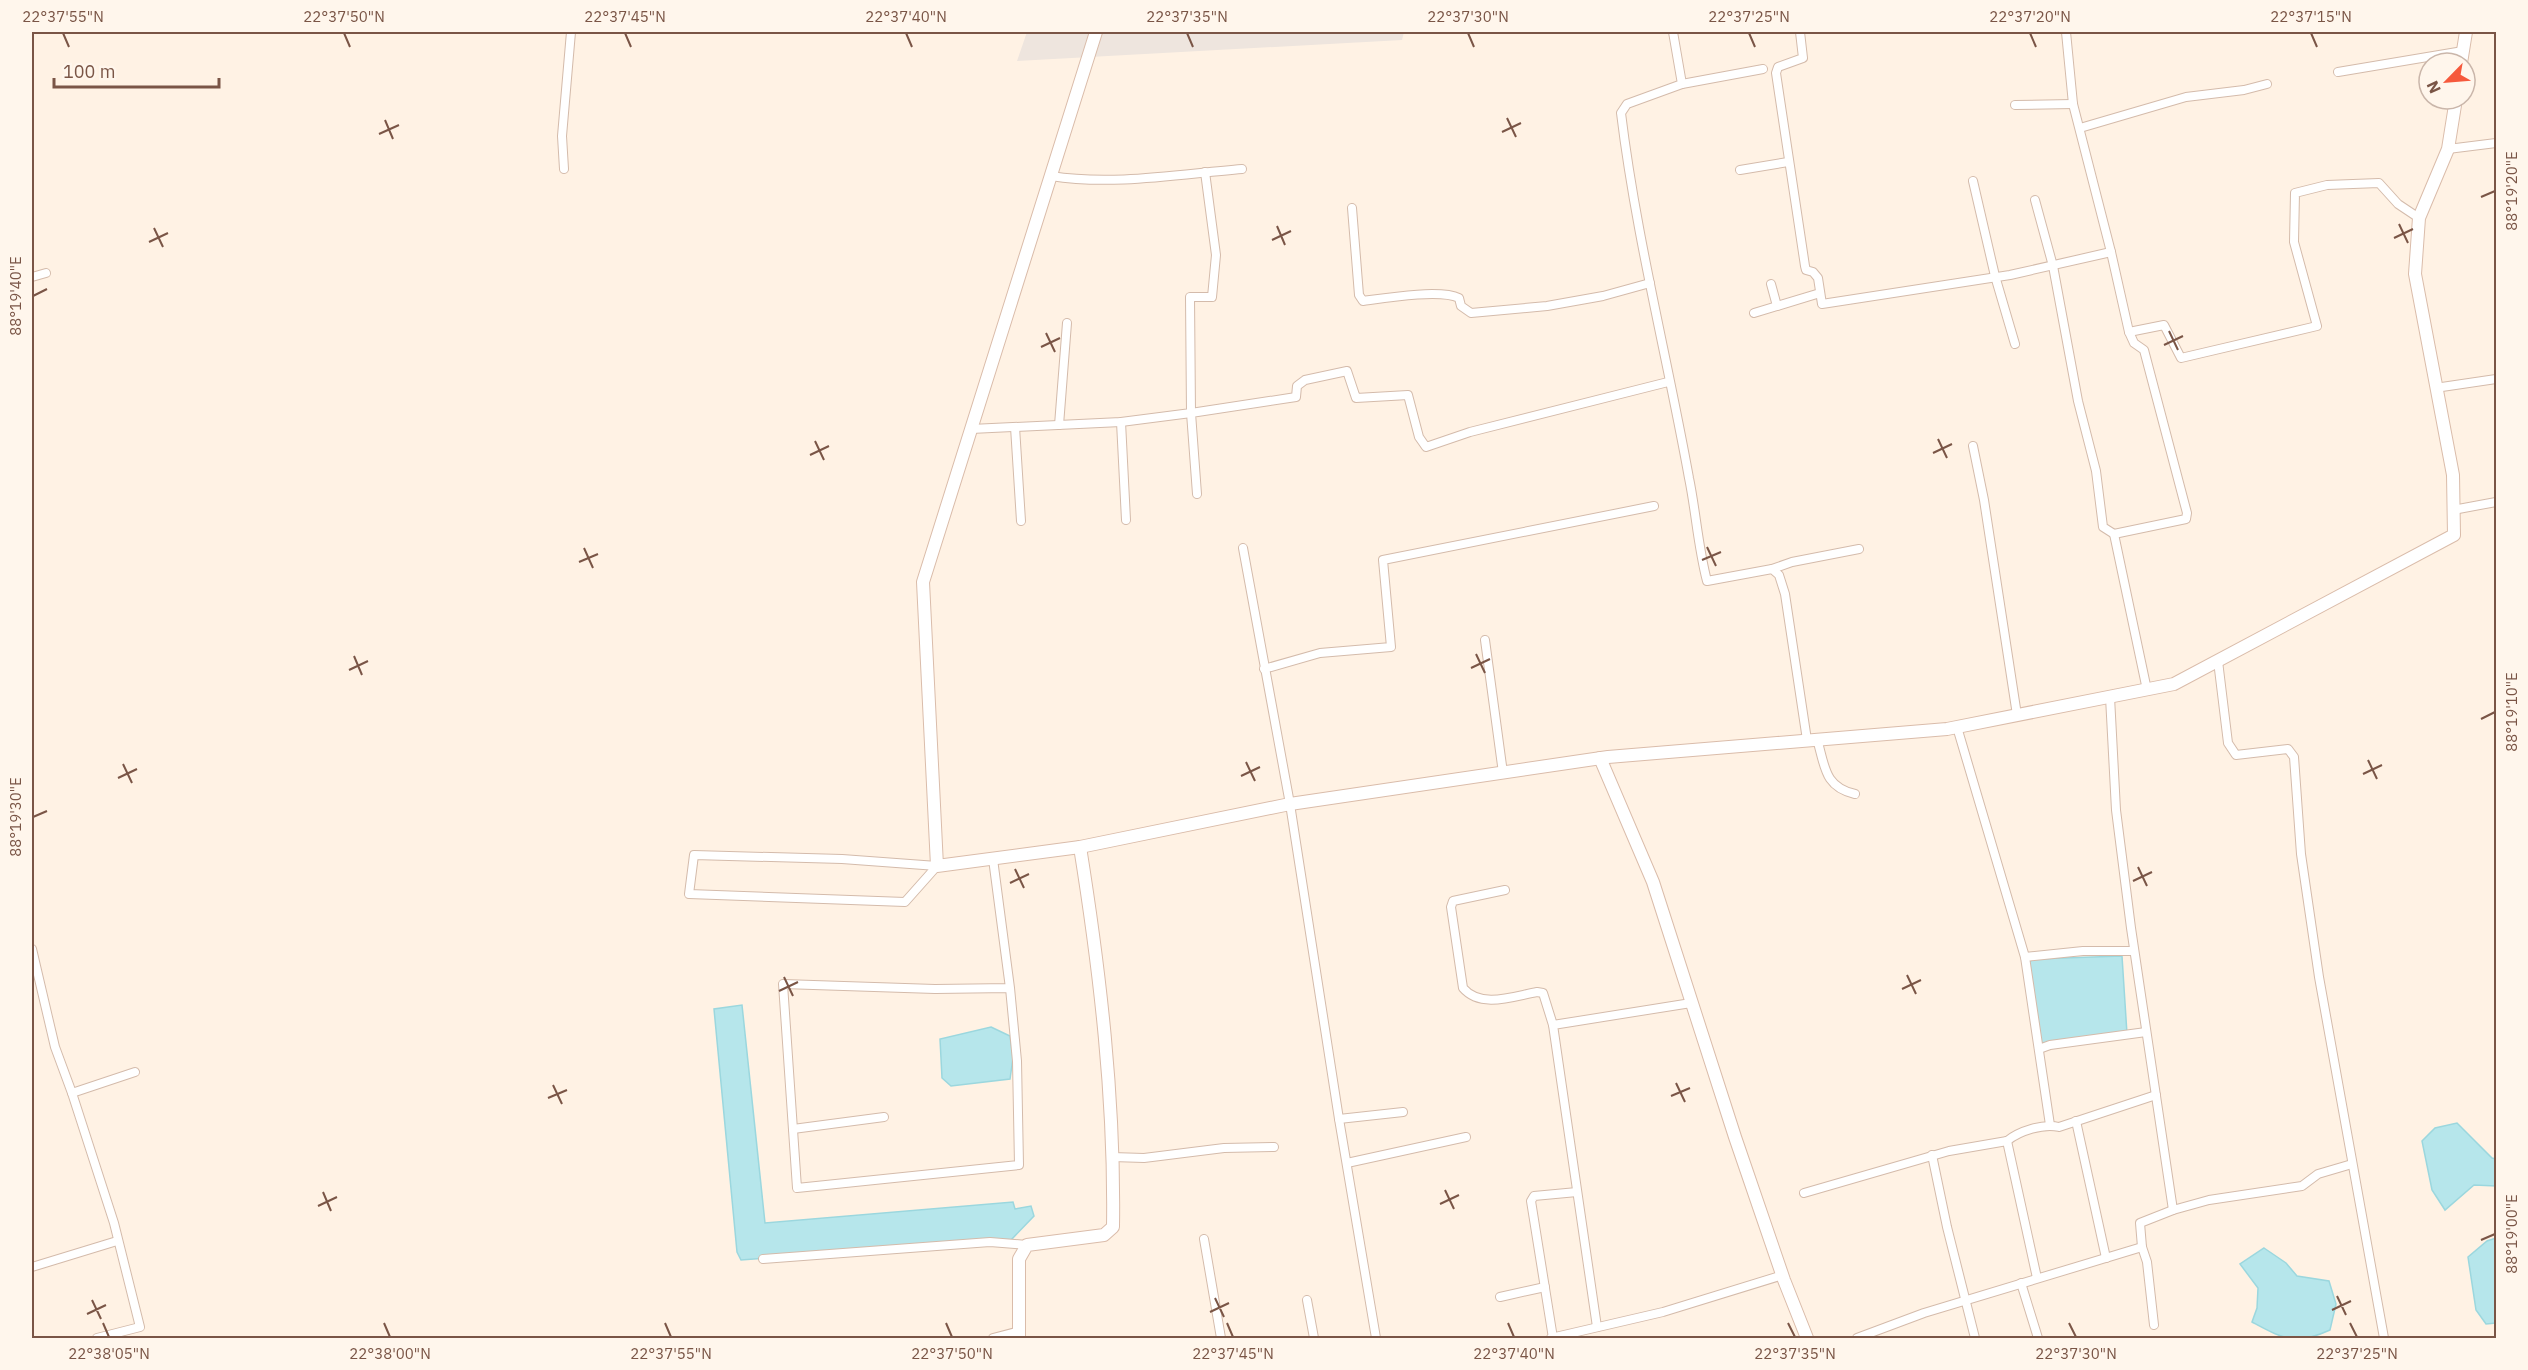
<svg xmlns="http://www.w3.org/2000/svg" width="2528" height="1370" font-family="'IBM Plex Sans',sans-serif">
	<style>
		.industrial { fill: #eee5de }
		.water { fill: #b6e6eb; stroke: #9bd7de; stroke-width: 1.5 }
		.lines { fill: none; stroke-linecap: round; stroke-linejoin: round }
		.street-casing { stroke: #d4bbab; stroke-width: 10 }
		.secondary-casing { stroke: #dabcaa; stroke-width: 14 }
		.street { stroke: #fff; stroke-width: 8 }
		.secondary { stroke: #fff; stroke-width: 12 }
		.ticks { fill: none; stroke: #7a5546; stroke-width: 2 }
		.neatline { fill: none; stroke: #7a5546; stroke-width: 2 }
		.ticks-label { font-size: 15px; text-anchor: middle; fill: #7a5546 }
	</style>
	<rect width="100%" height="100%" fill="#fff2e4"/>
	<polygon class="industrial" points="1027,32 1404,32 1402,40 1017,61"/>
	<g class="water">
		<polygon points="2122,956 2127,1034 2039,1047 2027,963 2034,959"/>
		<polygon points="742,1005 765,1223 1013,1202 1015,1209 1031,1206 1034,1216 1011,1240 741,1260 737,1252 714,1009"/>
		<polygon points="991,1027 1010,1036 1013,1058 1010,1079 951,1086 942,1078 940,1039"/>
		<polygon points="2457,1123 2492,1158 2496,1159 2496,1186 2474,1185 2445,1210 2432,1190 2422,1141 2435,1128"/>
		<polygon points="2496,1238 2496,1323 2486,1324 2476,1310 2468,1257 2487,1241"/>
		<path d="M2264 1248 2286 1263 2297 1276 2329 1281 2336 1304 2330 1330C2295 1346 2284 1339 2252 1322L2257 1308 2258 1288 2240 1264Z"/>
	</g>
	<g class="lines">
		<g class="street-casing">
			<g id="street">
				<path d="M1673 32 1682 84 1627 104 1621 113C1636 236 1667 356 1689 478 1696 512 1698 547 1707 581L1772 569 1779 575 1785 594 1807 740"/>
				<polyline points="1800,32 1803,58 1778,67 1776,73 1805,266 1806,270 1813,272 1818,278 1822,304 2010,275 2111,252"/>
				<polyline points="2066,32 2073,104 2111,252 2129,332 2134,343 2144,350 2187,513 2186,519 2114,534 2147,690"/>
				<polyline points="2338,72 2463,51"/>
				<polyline points="1682,84 1763,69"/>
				<polyline points="2015,105 2073,104"/>
				<polyline points="2080,128 2186,97 2244,90 2267,84"/>
				<polyline points="2448,149 2496,143"/>
				<polyline points="564,169 562,136 571,32"/>
				<polyline points="1740,170 1788,162"/>
				<path d="M1051 176C1113 186 1180 174 1242 169"/>
				<polyline points="1973,181 1995,276 2015,344"/>
				<polyline points="2035,200 2053,266 2078,401 2096,471 2103,527 2114,534"/>
				<path d="M1352 208 1359 295 1363 301C1385 298 1440 289 1459 298L1461 306 1471 313 1547 306 1603 296 1650 283"/>
				<polyline points="32,277 46,273"/>
				<polyline points="1771,284 1777,306"/>
				<polyline points="1754,313 1820,293"/>
				<polyline points="2129,332 2164,325 2181,358 2317,326 2294,242 2295,193 2327,185 2379,183 2398,204 2419,218"/>
				<polyline points="2435,388 2496,379"/>
				<polyline points="1121,422 1126,520"/>
				<polyline points="1059,425 1067,323"/>
				<polyline points="1015,427 1021,521"/>
				<polyline points="971,429 1121,422 1191,413 1190,297 1212,297 1216,255 1205,172"/>
				<polyline points="1973,446 1984,500 2017,715"/>
				<polyline points="1197,494 1191,413 1296,397 1297,386 1305,380 1347,371 1356,398 1408,395 1419,437 1426,447 1470,432 1668,382"/>
				<polyline points="2453,510 2496,502"/>
				<polyline points="1243,548 1290,804 1339,1119 1376,1338"/>
				<polyline points="1772,569 1792,562 1859,549"/>
				<polyline points="1485,640 1503,773"/>
				<polyline points="2218,661 2228,743 2236,755 2288,749 2294,757 2301,854 2319,977 2384,1338"/>
				<polyline points="1264,669 1320,653 1391,647 1383,560 1654,506"/>
				<polyline points="2110,697 2116,810 2131,928 2173,1210 2209,1200 2302,1186 2318,1174 2352,1164"/>
				<polyline points="1957,727 2025,957 2050,1125"/>
				<path d="M1817 739C1825 766 1824 787 1855 794"/>
				<polygon points="694,855 842,859 937,866 905,902 689,894"/>
				<polyline points="993,859 1010,988 1017,1061 1019,1165 797,1188 783,984 935,989 1010,988"/>
				<path d="M1505 890 1453 901 1451 907 1463 988C1481 1009 1514 996 1537 992L1543 993 1553 1025"/>
				<polyline points="32,949 55,1047 72,1093 135,1072"/>
				<polyline points="2025,957 2083,951 2134,951"/>
				<polyline points="2039,1049 2050,1045 2146,1032"/>
				<polyline points="72,1093 114,1223 140,1327 97,1338"/>
				<polyline points="1339,1119 1403,1112"/>
				<polyline points="2076,1121 2106,1258"/>
				<polyline points="793,1129 884,1117"/>
				<polyline points="2007,1141 2037,1278"/>
				<polyline points="1932,1155 1947,1227 1975,1338"/>
				<polyline points="1112,1157 1144,1158 1224,1148 1274,1147"/>
				<polyline points="1347,1163 1466,1137"/>
				<path d="M1804 1193 1949 1151 2007 1141C2019 1131 2044 1123 2059 1127L2156 1095"/>
				<polyline points="1204,1239 1221,1338"/>
				<polyline points="763,1259 990,1242 1027,1245"/>
				<polyline points="32,1267 117,1241"/>
				<polyline points="2021,1283 2038,1338"/>
				<polyline points="1500,1297 1545,1287"/>
				<polyline points="1307,1300 1314,1338"/>
				<polyline points="2154,1325 2147,1262 2142,1247 2140,1223 2173,1210"/>
				<polyline points="1597,1327 1553,1025 1691,1003"/>
				<polyline points="993,1338 1020,1331"/>
				<polyline points="1551,1338 1663,1312 1783,1275"/>
				<polyline points="1553,1338 1531,1201 1534,1196 1577,1192"/>
				<polyline points="1857,1338 1924,1313 2142,1247"/>
			</g>
		</g>
		<g class="secondary-casing">
			<g id="secondary">
				<polyline points="1096,32 923,582 937,866 1080,847 1290,804 1608,757 1947,729 2174,684 2454,535 2453,475 2415,274 2419,218 2448,149 2456,99"/>
				<polyline points="2461,63 2466,32"/>
				<polyline points="1600,758 1653,882 1735,1137 1784,1280 1807,1338"/>
				<path d="M1019 1338V1259L1027 1245 1104 1235 1113 1227C1115 1100 1100 972 1080 847"/>
			</g>
		</g>
		<use href="#street" class="street"/>
		<use href="#secondary" class="secondary"/>
	</g>
	<path class="ticks" d="M63 33 69 47M344 33 350 47M625 33 631 47M906 33 912 47M1187 33 1193 47M1468 33 1474 47M1749 33 1755 47M2030 33 2036 47M2311 33 2317 47M1507 118 1516 137M385 120 393 139M1502 132 1521 123M379 134 399 125M2481 197 2495 191M2399 224 2408 243M1277 226 1285 245M154 228 163 247M2394 238 2413 229M1272 240 1291 231M149 242 168 233M33 296 47 289M2169 331 2178 350M1046 333 1055 352M2164 345 2183 336M1041 347 1060 338M1938 439 1947 458M815 441 824 460M1933 453 1952 444M810 455 829 446M1707 547 1716 566M584 548 593 568M1702 560 1721 552M579 562 598 554M1476 654 1485 673M354 656 362 675M1471 668 1490 659M349 670 368 661M2481 719 2495 712M2368 760 2377 779M1246 762 1255 781M123 764 132 783M2363 774 2382 765M1241 776 1260 767M118 778 137 769M33 817 47 811M2138 867 2147 886M1015 869 1024 888M2133 881 2152 872M1010 883 1029 874M1907 975 1916 994M784 977 793 996M1902 989 1921 980M779 991 798 982M1676 1083 1685 1102M553 1085 562 1104M1671 1096 1690 1088M548 1098 567 1090M1445 1190 1454 1209M323 1192 331 1211M1440 1204 1459 1195M318 1206 337 1197M2481 1240 2495 1234M2337 1296 2346 1315M1215 1298 1224 1317M92 1300 101 1319M2332 1310 2351 1301M1210 1312 1229 1303M87 1314 106 1305M103 1323 109 1337M384 1323 390 1337M665 1323 671 1337M946 1323 952 1337M1227 1323 1233 1337M1508 1323 1514 1337M1788 1323 1795 1337M2069 1323 2076 1337M2350 1323 2357 1337"/>
	<rect width="2528" height="1370" fill="none" stroke="#fff6ec" stroke-width="66"/>
	<g transform="translate(2447 81) rotate(245)"><circle r="28" fill="#fff6ec" stroke="#cab6aa" stroke-width="1.5"/>
	<path d="M0-4.5L10 22L0 15L-10 22Z" fill="#f6593c"/>
	<text y="-9" font-size="16" font-weight="bold" text-anchor="middle" fill="#7a5546">N</text>
	</g>
	<path d="M54 78v9h165v-9" fill="none" stroke="#7a5546" stroke-width="3"/>
	<text x="63" y="78" font-size="18" fill="#7a5546" stroke="#fff6ec" stroke-width="4.5" paint-order="stroke">100 m</text>
	<rect x="33" y="33" width="2462" height="1304" class="neatline"/>
	<g class="ticks-label">
		<text x="63" y="22">22°37'55"N</text>
		<text x="344" y="22">22°37'50"N</text>
		<text x="625" y="22">22°37'45"N</text>
		<text x="906" y="22">22°37'40"N</text>
		<text x="1187" y="22">22°37'35"N</text>
		<text x="1468" y="22">22°37'30"N</text>
		<text x="1749" y="22">22°37'25"N</text>
		<text x="2030" y="22">22°37'20"N</text>
		<text x="2311" y="22">22°37'15"N</text>
		<text transform="translate(2512 191) rotate(-90)" y="5">88°19'20"E</text>
		<text transform="translate(16 296) rotate(-90)" y="5">88°19'40"E</text>
		<text transform="translate(2512 712) rotate(-90)" y="5">88°19'10"E</text>
		<text transform="translate(16 817) rotate(-90)" y="5">88°19'30"E</text>
		<text transform="translate(2512 1234) rotate(-90)" y="5">88°19'00"E</text>
		<text x="109" y="1359">22°38'05"N</text>
		<text x="390" y="1359">22°38'00"N</text>
		<text x="671" y="1359">22°37'55"N</text>
		<text x="952" y="1359">22°37'50"N</text>
		<text x="1233" y="1359">22°37'45"N</text>
		<text x="1514" y="1359">22°37'40"N</text>
		<text x="1795" y="1359">22°37'35"N</text>
		<text x="2076" y="1359">22°37'30"N</text>
		<text x="2357" y="1359">22°37'25"N</text>
	</g>
</svg>
